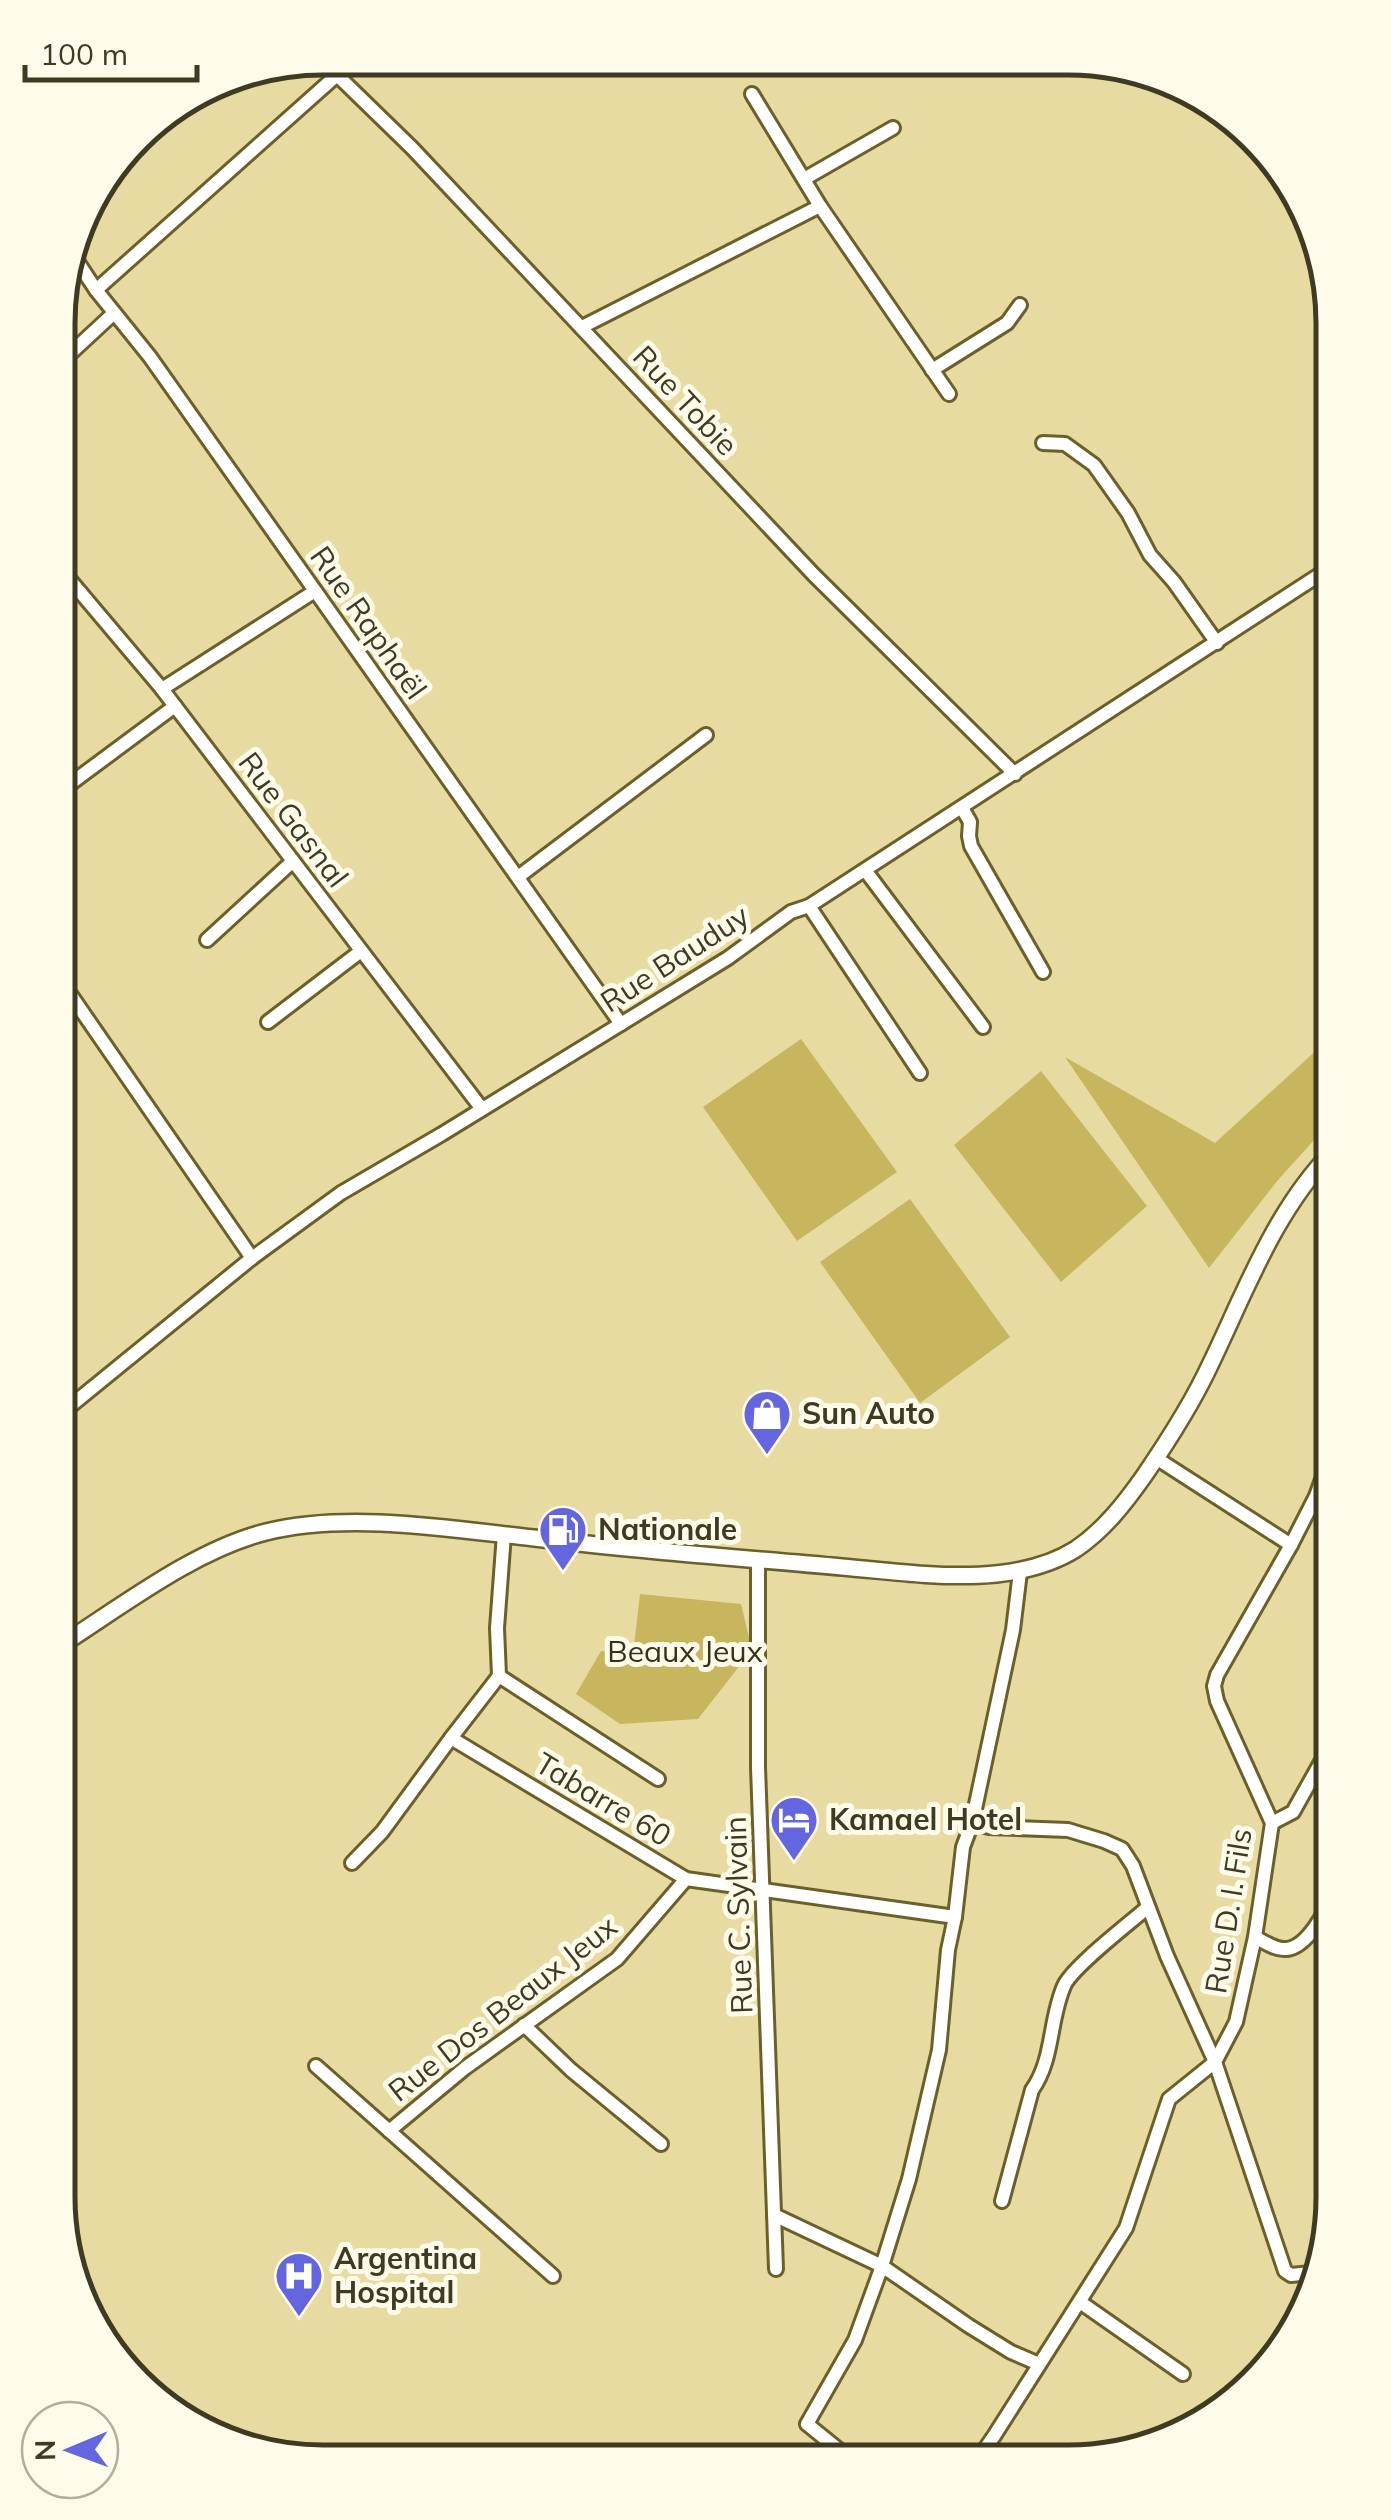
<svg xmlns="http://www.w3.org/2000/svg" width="1391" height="2520" font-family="Mulish,sans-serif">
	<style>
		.green { fill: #c8b65f }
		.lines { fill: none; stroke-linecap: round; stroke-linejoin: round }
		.stream { stroke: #e385c9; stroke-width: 4 }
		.minor-casing { stroke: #6b6029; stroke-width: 18 }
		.major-casing { stroke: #6b6029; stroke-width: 20 }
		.minor { stroke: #fff; stroke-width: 12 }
		.major { stroke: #fff; stroke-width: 15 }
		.labels { text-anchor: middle; stroke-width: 10; stroke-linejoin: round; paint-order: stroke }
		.street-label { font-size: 30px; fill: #3f3a22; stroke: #fffbea }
		.poi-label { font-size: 30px; font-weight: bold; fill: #3f3a22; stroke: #fffbea; text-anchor: start }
		.park-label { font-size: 30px; fill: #35311d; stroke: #fffbea }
		.rim { fill: none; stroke: #3f3a22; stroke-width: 5 }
	</style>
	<rect width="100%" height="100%" fill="#e7dba1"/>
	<g class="green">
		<polygon points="1333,1035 1333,1119 1278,1180 1209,1268 1065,1057 1215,1143"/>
		<polygon points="801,1039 897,1172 797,1241 703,1107"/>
		<polygon points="1041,1071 1147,1206 1061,1282 954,1145"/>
		<polygon points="910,1199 1010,1337 920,1403 820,1262"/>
		<polygon points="640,1594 741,1604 752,1650 698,1719 620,1724 576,1694 601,1651 633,1655"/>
	</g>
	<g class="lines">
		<polyline class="stream" points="1277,2359 1278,2354 1281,2352"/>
		<g class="minor-casing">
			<g id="minor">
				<polyline points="324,58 337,75 412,148 814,575 1015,774"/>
				<polyline points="752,94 820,206 949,394"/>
				<polyline points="804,179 893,128"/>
				<polyline points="71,252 96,290 150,357 621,1024"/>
				<polyline points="96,290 337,75"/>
				<polyline points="582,327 820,206"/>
				<polyline points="60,363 114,313"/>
				<polyline points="932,370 1007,323 1020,305"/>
				<polyline points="1043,443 1065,444 1094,465 1128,513 1150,555 1174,582 1217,643"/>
				<polyline points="59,567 162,689 482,1109"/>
				<polyline points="162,689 315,591"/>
				<polyline points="70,784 175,706"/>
				<polyline points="962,808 970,822 969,836 971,846 1043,972"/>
				<polyline points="865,870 983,1027"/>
				<polyline points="518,877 706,735"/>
				<polyline points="59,902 66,895 59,883"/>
				<polyline points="809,906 920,1073"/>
				<polyline points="207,940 293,861"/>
				<polyline points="59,978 252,1258"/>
				<polyline points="268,1022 361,951"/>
				<polyline points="58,1416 252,1258 341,1193 442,1134 728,958 791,912 809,906 1333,566"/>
				<polyline points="1156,1458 1291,1545 1217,1675 1214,1686 1217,1701 1272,1823 1255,1937 1236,2022 1215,2062 1285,2271 1291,2275 1311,2273"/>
				<polyline points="504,1534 497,1628 499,1676 451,1738 686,1879 955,1917"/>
				<polyline points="1291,1545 1316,1496 1333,1449"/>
				<polyline points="758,1559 758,1767 776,2269"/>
				<polyline points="499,1676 658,1779"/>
				<polyline points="972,1823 989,1827 1068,1830 1104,1841 1122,1849 1133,1866 1167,1956 1215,2062 1169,2099 1126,2228 994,2436 976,2462"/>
				<polyline points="1272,1823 1293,1812 1325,1755 1333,1726"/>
				<polyline points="352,1863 382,1832 451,1738"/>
				<path d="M1255 1937C1264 1942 1276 1950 1286 1949 1307 1948 1326 1911 1333 1894"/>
				<polyline points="524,2025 571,2070 661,2144"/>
				<polyline points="316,2066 553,2276"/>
				<polyline points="389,2131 465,2068 617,1959 686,1879"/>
				<polyline points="1333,2152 1333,2143"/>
				<path d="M1002 2201 1032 2090C1054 2059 1049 2020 1064 1986 1071 1968 1130 1923 1148 1907"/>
				<polyline points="774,2215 882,2266 969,2326 1011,2352 1039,2364"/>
				<polyline points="1080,2302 1183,2374"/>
				<polyline points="854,2462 807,2424 855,2340 882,2266 909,2179 939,2050 948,1950 955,1917 963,1847 972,1823 1013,1630 1020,1572"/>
			</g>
		</g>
		<g class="major-casing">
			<path id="major" d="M58 1647C121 1607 194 1550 266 1532 350 1511 457 1530 543 1539 642 1551 742 1558 842 1567 915 1573 1011 1590 1076 1549 1104 1530 1125 1503 1144 1476 1168 1441 1193 1402 1211 1363 1246 1290 1275 1210 1333 1151"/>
		</g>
		<use href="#minor" class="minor"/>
		<use href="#major" class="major"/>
	</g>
	<defs>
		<g id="shop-pin" transform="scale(2.5)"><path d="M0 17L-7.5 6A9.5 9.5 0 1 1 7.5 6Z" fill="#6466df" stroke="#fffbea"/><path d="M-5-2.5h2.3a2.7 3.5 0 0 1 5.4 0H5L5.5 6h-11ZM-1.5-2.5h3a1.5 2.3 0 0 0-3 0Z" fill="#fff"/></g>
		<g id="fuel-pin" transform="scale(2.5)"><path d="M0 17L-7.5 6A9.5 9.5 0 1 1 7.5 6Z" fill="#6466df" stroke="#fffbea"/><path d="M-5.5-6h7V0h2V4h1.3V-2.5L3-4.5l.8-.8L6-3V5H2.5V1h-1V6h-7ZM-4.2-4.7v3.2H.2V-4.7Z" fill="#fff"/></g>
		<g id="hotel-pin" transform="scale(2.5)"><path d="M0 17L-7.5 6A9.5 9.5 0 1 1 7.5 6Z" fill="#6466df" stroke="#fffbea"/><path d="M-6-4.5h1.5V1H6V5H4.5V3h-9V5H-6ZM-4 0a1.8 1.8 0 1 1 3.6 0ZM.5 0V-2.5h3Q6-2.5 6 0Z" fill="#fff"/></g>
		<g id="hospital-pin" transform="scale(2.5)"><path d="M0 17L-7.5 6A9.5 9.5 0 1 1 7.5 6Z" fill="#6466df" stroke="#fffbea"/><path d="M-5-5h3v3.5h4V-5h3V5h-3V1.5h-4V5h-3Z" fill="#fff"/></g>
	</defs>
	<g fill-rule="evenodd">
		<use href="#shop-pin" x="767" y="1414"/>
		<use href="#fuel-pin" x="563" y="1530"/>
		<use href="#hotel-pin" x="794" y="1820"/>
		<use href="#hospital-pin" x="299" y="2276"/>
	</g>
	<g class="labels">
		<g class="street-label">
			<text transform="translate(685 401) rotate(47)" y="10">Rue Tobie</text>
			<text transform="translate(368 623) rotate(55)" y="10">Rue Raphaël</text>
			<text transform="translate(293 820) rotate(53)" y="10">Rue Gasnal</text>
			<text transform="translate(675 959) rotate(-33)" y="10">Rue Bauduy</text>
			<text transform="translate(603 1800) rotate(31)" y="10">Tabarre 60</text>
			<text transform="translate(1229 1911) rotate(-81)" y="10">Rue D. I. Fils</text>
			<text transform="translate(739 1915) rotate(-92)" y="10">Rue C. Sylvain</text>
			<text transform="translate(503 2009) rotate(-38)" y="10">Rue Dos Beaux Jeux</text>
		</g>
		<g class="poi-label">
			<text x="802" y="1424">Sun Auto</text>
			<text x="598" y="1540">Nationale</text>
			<text x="829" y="1830">Kamael Hotel</text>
			<text x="334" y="2269">Argentina<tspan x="334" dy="34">Hospital</tspan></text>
		</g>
		<g class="park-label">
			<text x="685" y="1662">Beaux Jeux</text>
		</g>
	</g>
	<path d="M0 0H1391V2520H0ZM323 75H1068A248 248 0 0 1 1316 323V2197A248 248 0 0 1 1068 2445H323A248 248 0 0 1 75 2197V323A248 248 0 0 1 323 75Z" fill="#fffbea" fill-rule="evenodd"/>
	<path class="rim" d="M323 75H1068A248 248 0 0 1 1316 323V2197A248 248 0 0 1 1068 2445H323A248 248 0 0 1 75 2197V323A248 248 0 0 1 323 75Z"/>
	<g transform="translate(70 2450) rotate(269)"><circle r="48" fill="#fffbea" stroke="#b2ae9a" stroke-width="2.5"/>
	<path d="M0-8L18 38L0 25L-18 38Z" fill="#6466df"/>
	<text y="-15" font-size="28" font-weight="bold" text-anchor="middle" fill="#3f3a22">N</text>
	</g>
	<path d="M25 65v15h172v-15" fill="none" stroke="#3f3a22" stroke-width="5"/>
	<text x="40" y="65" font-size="30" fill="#3f3a22" stroke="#fffbea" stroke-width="8" paint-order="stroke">100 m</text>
</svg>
